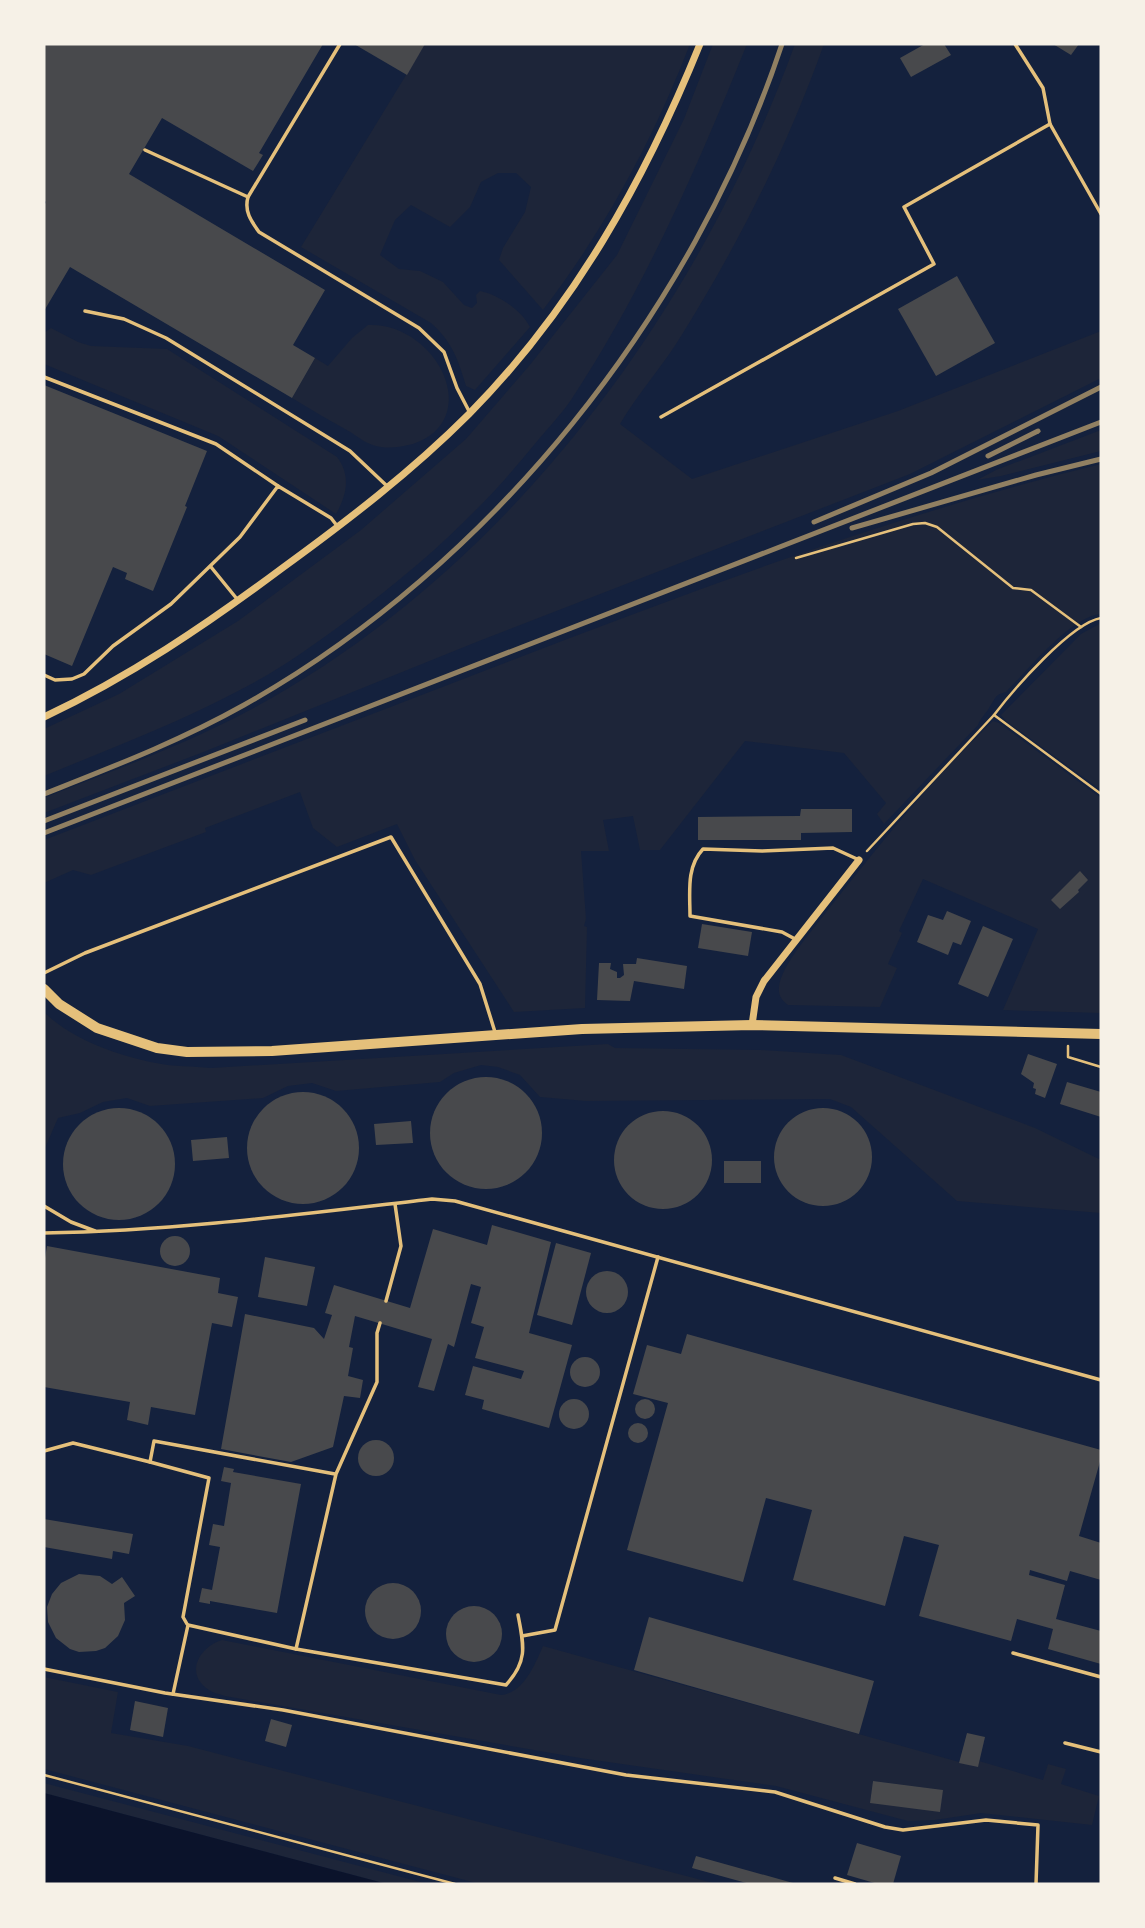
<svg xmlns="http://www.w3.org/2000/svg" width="1145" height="1928" font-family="Ubuntu,sans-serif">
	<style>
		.green { fill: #1d2539; fill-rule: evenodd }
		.water { fill: #0b132b }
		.building { fill: #48494c }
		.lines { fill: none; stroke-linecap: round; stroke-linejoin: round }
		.path { stroke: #e5c07b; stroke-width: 2.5 }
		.service { stroke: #e5c07b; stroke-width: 3.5 }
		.minor { stroke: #e5c07b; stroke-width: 7 }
		.tertiary { stroke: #e5c07b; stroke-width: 10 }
		.rail { stroke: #918062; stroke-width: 5 }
	</style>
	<rect width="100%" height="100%" fill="#14213d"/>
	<g class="green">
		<path d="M425 44H690C654 138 605 229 543 310L499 260 503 248 525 212 531 187 516 173H498L481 182 470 207 450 227 411 205 395 220 380 255 399 269 420 271 443 282 464 305 472 308 477 303 476 295 480 291C499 295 521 310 530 327L475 390 466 386C458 359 452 342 431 323L301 247Z"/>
		<path d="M713 44H747C698 166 644 289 571 400 560 416 546 430 534 445 478 514 420 566 349 619 314 645 278 671 238 691 176 724 109 749 44 776V729L119 694 238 621 361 530 466 439 529 366 617 255 684 119Z"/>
		<path d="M795 44H824C787 148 737 247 678 341 660 369 637 395 620 424L692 479 898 411 1101 331V378L910 474 479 641 206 751 44 813V798C112 771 182 746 248 711 505 574 697 314 795 44Z"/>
		<path d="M368 325C436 322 486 419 413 444 401 447 388 449 376 446 367 444 359 438 352 433 332 422 312 410 292 398L315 358 328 366 352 338Z"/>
		<path d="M51 328 78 342 91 346 167 349 337 457C351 475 347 495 336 514L218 436 44 364V333Z"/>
		<polygon points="1101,430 1101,451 1001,476 977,480 996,470"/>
		<path d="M1101 464V614C1071 616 1028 670 1006 692 994 695 996 698 989 708 985 715 981 717 978 725L884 824 877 814 886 803 844 753 745 741 660 850H640L633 816 603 820 609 851H581L586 919 584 926 587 927 585 1008 514 1012 415 860 397 824 337 847 313 828 300 792 205 828 206 832 91 875 73 870 44 883V840C195 782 346 724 497 666 696 589 894 515 1101 464Z"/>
		<polygon points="1101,623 1101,790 1006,721 1001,715 1081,634"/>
		<path d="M993 721 999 723 1101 798V1013L1003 1010 1038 929 923 879 899 931 902 933 888 964 897 968 880 1007 788 1005C782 1000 778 996 779 987 781 965 813 930 827 911 879 845 932 779 993 721Z"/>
		<path d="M44 1012C71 1039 118 1056 156 1063 174 1067 193 1066 211 1068L608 1044 615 1048 761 1050 841 1055 1035 1128 1101 1160V1213L957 1201 851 1107 830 1099 586 1101 540 1097 520 1075 498 1067 481 1065 454 1073 440 1082 336 1091 312 1083 288 1086 263 1098 150 1106 127 1098 103 1102 80 1113 58 1118 45 1148 44 1168Z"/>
		<path d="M222 1640 501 1695C524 1693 535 1664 543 1646L977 1767 979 1761 1043 1780 1048 1764 1066 1769 1061 1784 1099 1796 1092 1825 981 1813 935 1820 908 1821 776 1786 580 1758 225 1696C220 1694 213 1693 209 1690 184 1674 199 1647 222 1640ZM873 1781 942 1790 940 1811 870 1802Z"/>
		<polygon points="44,1677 118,1692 111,1733 188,1746 717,1884 480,1884 44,1769"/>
		<polygon points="44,1783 428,1884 387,1884 44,1793"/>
	</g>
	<polygon class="water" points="44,1793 387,1884 44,1884"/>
	<g class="building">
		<polygon points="44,44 323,44 259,153 263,155 253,171 162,118 129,174 325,290 293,345 315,358 292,398 70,267 44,311 44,206 46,202 44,200"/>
		<polygon points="354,44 425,44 407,75"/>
		<polygon points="925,44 944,44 951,55 911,77 900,58"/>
		<polygon points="1053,44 1079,44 1071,55"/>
		<polygon points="957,276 995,343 936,376 898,309"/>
		<polygon points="44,385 207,451 185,506 187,507 153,591 125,579 127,573 113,567 72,666 44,654"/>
		<polygon points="801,809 852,809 852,832 801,833 801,840 698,840 698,817 800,816"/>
		<polygon points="1080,871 1088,880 1078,890 1079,892 1060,909 1051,900"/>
		<polygon points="947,911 971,921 961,945 953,942 948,955 917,942 928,915 943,920"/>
		<polygon points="702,924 752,932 748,956 698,948"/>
		<polygon points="983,926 1013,939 988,997 958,984"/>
		<polygon points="637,958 687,966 684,989 634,981 630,1001 597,1000 599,963 611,963 610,969 617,972 617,978 620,978 624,975 623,964 636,964"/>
		<polygon points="1028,1054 1057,1064 1045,1098 1035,1094 1036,1089 1033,1088 1034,1083 1021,1074"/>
		<circle cx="486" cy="1133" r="56"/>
		<polygon points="1067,1082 1101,1092 1101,1117 1060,1104"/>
		<circle cx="303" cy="1148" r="56"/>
		<circle cx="823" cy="1157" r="49"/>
		<circle cx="119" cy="1164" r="56"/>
		<circle cx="663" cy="1160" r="49"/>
		<polygon points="411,1121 413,1143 376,1145 374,1124"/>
		<polygon points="227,1137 229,1158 193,1161 191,1140"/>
		<rect x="724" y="1161" width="37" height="22"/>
		<polygon points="492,1225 551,1242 529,1333 572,1345 549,1428 482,1409 484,1400 465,1395 473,1366 521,1379 524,1371 475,1358 484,1327 471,1323 481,1287 471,1284 454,1347 448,1344 434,1391 418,1387 432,1339 355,1316 349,1347 353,1348 348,1376 363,1380 360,1398 344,1396 333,1447 291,1462 221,1449 245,1314 314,1328 324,1339 332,1315 325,1313 334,1285 410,1308 433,1229 487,1245"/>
		<circle cx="175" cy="1251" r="15"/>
		<polygon points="556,1243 591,1253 572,1325 537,1315"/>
		<polygon points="47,1246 220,1278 218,1293 238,1297 232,1327 212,1323 195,1415 151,1407 148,1425 127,1420 130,1402 44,1387 44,1264"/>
		<polygon points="265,1257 315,1267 307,1306 258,1297"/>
		<circle cx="607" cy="1292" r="21"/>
		<polygon points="687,1334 1101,1450 1101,1458 1079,1536 1101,1543 1101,1580 1070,1571 1067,1581 1030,1570 1029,1575 1065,1585 1056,1619 1101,1631 1101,1664 1048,1649 1053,1629 1017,1619 1011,1641 919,1616 939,1545 904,1536 885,1606 793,1580 812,1510 766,1498 743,1582 627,1550 668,1403 633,1394 647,1345 681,1354"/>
		<circle cx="585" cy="1372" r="15"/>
		<circle cx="645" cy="1409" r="10"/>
		<circle cx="574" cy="1414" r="15"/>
		<circle cx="638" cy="1433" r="10"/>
		<circle cx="376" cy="1458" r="18"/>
		<polygon points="224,1467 234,1469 233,1472 301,1484 277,1613 210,1601 210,1604 199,1602 202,1588 212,1590 220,1547 209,1545 213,1524 224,1526 231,1483 221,1481"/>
		<polygon points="44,1519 133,1534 129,1554 113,1551 112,1559 44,1547"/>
		<polygon points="79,1574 100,1576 112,1584 122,1577 135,1596 124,1603 125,1620 118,1636 105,1648 96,1651 79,1652 70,1649 56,1638 48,1622 47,1607 52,1594 61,1583"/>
		<circle cx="393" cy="1611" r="28"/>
		<circle cx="474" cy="1634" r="28"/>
		<polygon points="649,1617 874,1681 859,1734 634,1670"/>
		<polygon points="135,1701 168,1708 163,1737 130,1730"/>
		<polygon points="271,1719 292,1725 286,1747 265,1741"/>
		<polygon points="967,1733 985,1737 978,1767 959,1763"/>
		<polygon points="873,1781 943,1790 940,1812 870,1803"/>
		<polygon points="857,1843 901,1856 893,1884 878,1884 847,1875"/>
		<polygon points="696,1856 793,1883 793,1884 750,1884 692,1868"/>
	</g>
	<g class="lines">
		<g class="path">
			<polyline points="796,558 913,524 925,523 937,527 1013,588 1031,590 1081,627"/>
			<polyline points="994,715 1101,794"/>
			<path d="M867 851 994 715C1013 690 1071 623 1101 618"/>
			<polyline points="1068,1046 1068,1057 1101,1067"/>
			<polyline points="44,1775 455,1884"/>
		</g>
		<g class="service">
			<path d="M340 44 248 197C244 211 251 221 259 232L419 328 444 352 457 388 470 413"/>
			<polyline points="1015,44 1043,88 1050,124 1101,214"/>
			<polyline points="145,150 248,197"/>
			<polyline points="85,311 124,319 166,338 350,451 387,486"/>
			<polyline points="44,377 216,444 278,486"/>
			<polyline points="661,417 934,264 904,207 1050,124"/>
			<polyline points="211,567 237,599"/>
			<polyline points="44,675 55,680 72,679 84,674 113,646 171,604 240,537 278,486 331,518 338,527"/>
			<path d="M795 939 782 932 690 916C690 893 686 867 703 849L762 851 833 848 857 859"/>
			<polyline points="44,973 85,953 391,837 480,984 495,1032"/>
			<polyline points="44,1206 71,1222 95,1231"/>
			<path d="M44 1233C174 1231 303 1214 432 1199L455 1201 1101 1380"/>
			<polyline points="386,1301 401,1246 395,1204"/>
			<polyline points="44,1451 73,1443 150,1462 154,1441 335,1474"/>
			<polyline points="150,1462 209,1478 183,1617 187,1624"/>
			<polyline points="522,1636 555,1630 658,1257"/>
			<path d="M296 1649 506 1685C528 1661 524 1646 518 1615"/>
			<polyline points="1013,1653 1101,1677"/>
			<polyline points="44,1669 165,1693 283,1710 626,1775 775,1792 885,1827 903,1830 986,1820 1038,1825 1036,1884"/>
			<polyline points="173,1694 188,1625 296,1649 336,1474 377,1382 377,1333 380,1323"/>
			<polyline points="1065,1743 1101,1752"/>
			<polyline points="835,1878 855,1884"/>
		</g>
		<g class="minor">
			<path d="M44 717C129 677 206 625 281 569 347 521 411 472 469 414 573 309 645 180 700 44"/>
			<polyline points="752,1025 756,997 764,981 859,860"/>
		</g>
		<polyline class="tertiary" points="44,989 59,1004 97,1028 157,1048 187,1052 272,1051 582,1029 752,1025 1101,1034"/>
		<g class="rail">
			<polyline points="988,456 1038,431"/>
			<polyline points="814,522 931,473 1101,387"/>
			<polyline points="852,528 1036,475 1101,459"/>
			<path d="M44 794C112 767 180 741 244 705 492 566 693 313 782 44"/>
			<polyline points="44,821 305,720"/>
			<polyline points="44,833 1101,422"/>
		</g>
	</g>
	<rect width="1145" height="1928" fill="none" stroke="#f6f1e7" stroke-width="91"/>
</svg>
